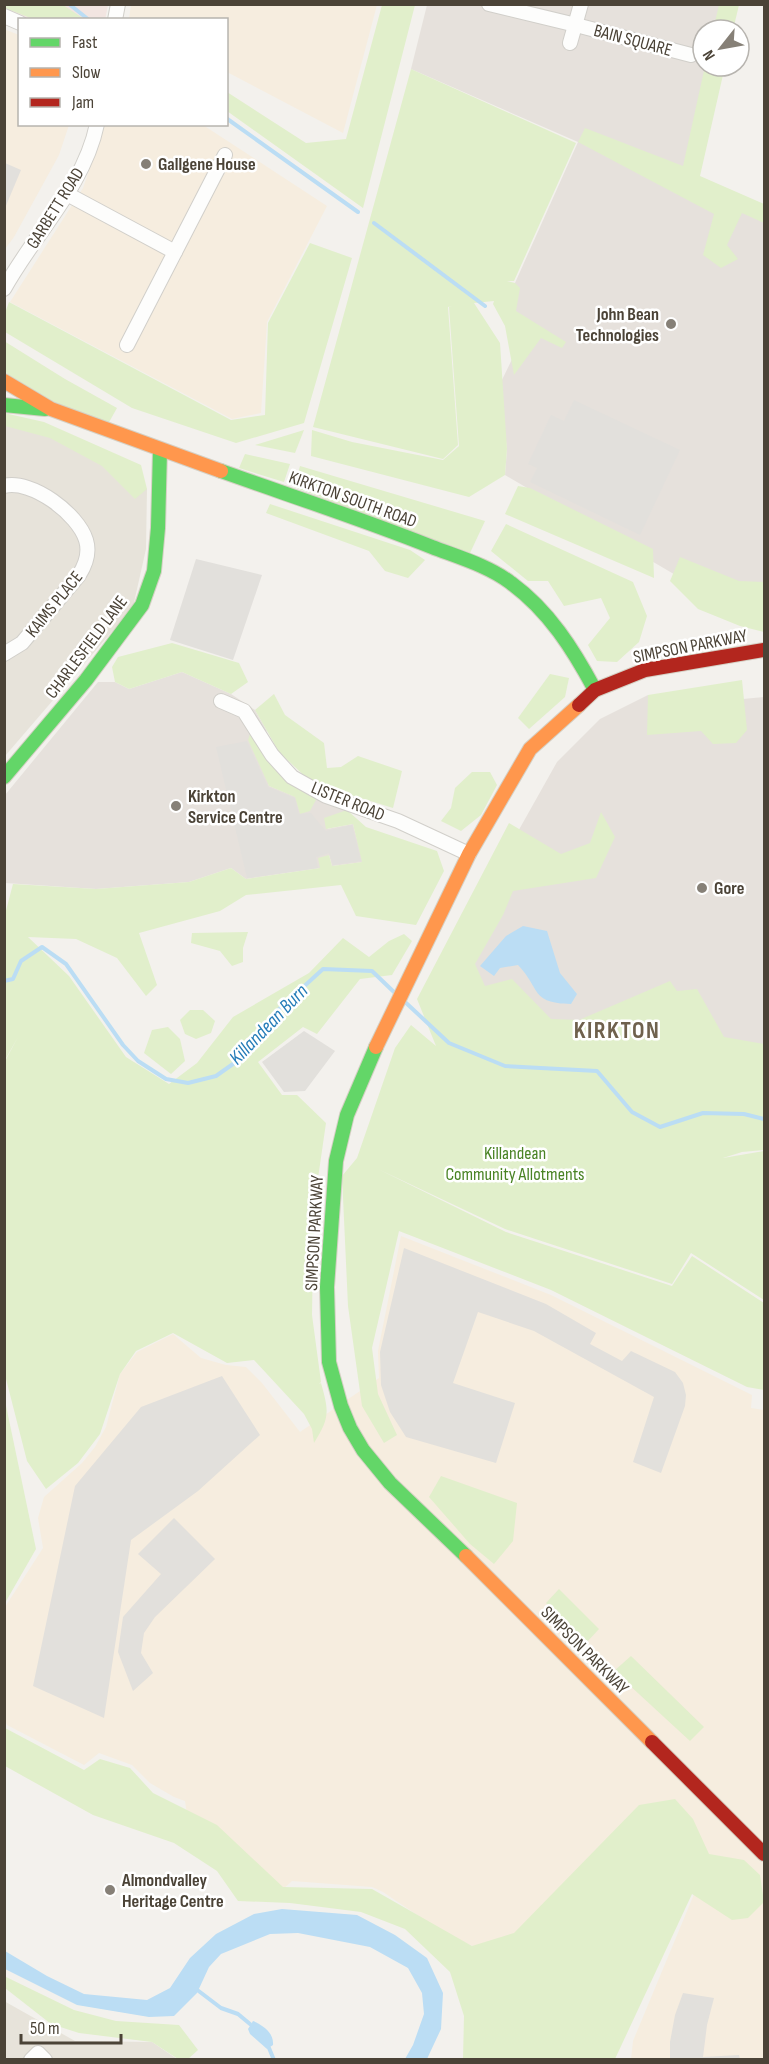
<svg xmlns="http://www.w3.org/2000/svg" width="769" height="2064" font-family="'Sofia Sans Condensed',sans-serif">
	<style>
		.residential { fill: #e7e3da }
		.commercial { fill: #f6eddf }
		.industrial { fill: #e6e1dc }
		.medical { fill: #f2e5e1 }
		.green { fill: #e1efcb }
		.parking { fill: #e2e0dc }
		.water { fill: #bbddf4 }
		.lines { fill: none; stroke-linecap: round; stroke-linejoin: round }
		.stream { stroke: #bbddf4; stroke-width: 4 }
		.street-casing { stroke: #d1cfca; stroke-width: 16 }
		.fast-casing { stroke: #d5d0c4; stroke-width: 16 }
		.slow-casing { stroke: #d5d0c4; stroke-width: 16 }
		.jam-casing { stroke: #d5d0c4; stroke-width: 16 }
		.street { stroke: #fdfdfc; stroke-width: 14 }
		.fast { stroke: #63d668; stroke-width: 14 }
		.slow { stroke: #ff974d; stroke-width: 14 }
		.jam { stroke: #b3261e; stroke-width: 14 }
		.poi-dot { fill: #868077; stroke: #fff; stroke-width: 2 }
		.labels { text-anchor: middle; stroke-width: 5; stroke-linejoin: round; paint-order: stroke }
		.street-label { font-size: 18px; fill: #4b4337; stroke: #fff }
		.poi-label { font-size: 18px; font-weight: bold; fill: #4b4337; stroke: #fff; text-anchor: start }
		.park-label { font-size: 18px; fill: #498324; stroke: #fff }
		.water-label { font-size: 20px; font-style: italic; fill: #257cb8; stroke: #fff }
		.district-label { font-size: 24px; font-weight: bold; letter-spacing: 1.5px; fill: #6f614d; stroke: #fff }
	</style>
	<rect width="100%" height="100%" fill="#f3f1ed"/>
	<g class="residential">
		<polygon points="5,418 93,452 147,489 146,549 133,607 5,756"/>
		<polygon points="4,2001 75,2041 152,2042 177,2059 5,2059"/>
	</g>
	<g class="commercial">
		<polygon points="131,5 377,5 343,133 227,72 226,20 129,19"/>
		<polygon points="4,29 19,35 20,124 69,125 59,155 14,237 5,249"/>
		<polygon points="105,125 203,125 327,206 267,322 261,413 232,419 10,302 83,188"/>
		<polygon points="401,1236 551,1295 752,1395 751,1408 764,1410 764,2059 631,2059 633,2041 707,1863 477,1948 444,1933 383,1892 372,1887 292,1881 282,1890 188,1821 185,1801 174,1797 150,1783 132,1765 99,1753 84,1765 7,1725 5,1721 5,1607 43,1548 38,1518 44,1497 82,1463 95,1447 106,1427 120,1374 137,1352 173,1334 201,1358 226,1365 246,1367 262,1383 300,1432 379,1378 378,1351"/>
	</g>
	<g class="industrial">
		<polygon points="427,5 729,5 723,30 703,30 703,66 715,66 689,179 764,212 764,606 730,607 505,475 507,449 499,386 517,349 515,283 578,142 411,69"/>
		<polygon points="182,672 231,694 255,710 267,731 256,736 269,786 296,797 317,798 347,810 327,829 353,824 363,862 332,866 329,855 320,868 246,879 231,868 189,882 96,889 5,883 5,795 98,682 115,682 129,689"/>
		<polygon points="648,695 669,706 764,697 764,1082 519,1022 464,991 488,885 557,762 600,719"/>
	</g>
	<polygon class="medical" points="4,5 108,5 105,20 24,19 5,12"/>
	<g class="green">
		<polygon points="4,5 63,5 84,19 33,19 5,8"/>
		<polygon points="382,5 415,5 363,208 227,111 227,92 306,143 346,139"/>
		<polygon points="719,5 739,5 733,30 713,30"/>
		<polygon points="705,66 725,66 700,176 764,204 764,223 742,213 727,245 738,259 721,268 703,255 714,214 578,142 585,128 683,166"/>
		<polygon points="411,69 576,143 514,281 507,281 515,283 520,288 516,311 566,342 562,348 541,338 514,375 505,326 493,304 494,301 474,303 500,343 507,449 505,475 469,497 311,456 312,430 352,442 443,460 459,446 449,307 452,306 448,307 458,445 443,459 313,427"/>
		<polygon points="310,243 352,258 304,423 236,443 132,408 5,332 5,313 9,302 231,420 265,415 268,323"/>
		<polygon points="4,341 65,379 117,408 108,424 52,401 7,374 5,370"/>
		<polygon points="4,413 44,422 141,465 147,489 135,499 102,466 50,438 5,426"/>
		<polygon points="304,430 295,453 255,445"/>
		<polygon points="245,454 290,464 284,482 239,468"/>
		<polygon points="300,466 485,521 470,553 294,487"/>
		<polygon points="518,486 530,488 653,549 654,578 505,514"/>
		<polygon points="270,504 410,550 425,560 408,578 385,571 369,551 266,513"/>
		<polygon points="506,524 633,582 647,616 639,642 617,662 597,661 588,645 610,618 601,598 564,606 548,581 528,581 491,551"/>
		<polygon points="680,557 739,581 764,582 764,632 740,626 698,609 670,581"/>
		<polygon points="172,643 239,663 248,682 231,694 182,672 129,689 115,682 112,667 118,657"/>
		<polygon points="550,674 569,678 565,697 529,729 518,718"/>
		<polygon points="742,680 747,730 736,743 713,744 701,731 647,735 648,695"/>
		<polygon points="274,694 285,715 324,743 327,768 341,767 358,756 402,771 393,808 312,783 279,752 255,710"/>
		<polygon points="250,734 256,736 317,798 310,811 300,814 295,797 269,786 248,740"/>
		<polygon points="472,772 490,772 497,785 481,815 461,831 441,821 451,808 455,788"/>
		<path d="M347 810 366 827 437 851 444 871 416 925 356 916 341 885 246 895 220 911 139 933 157 985 146 996 117 958 76 939 28 937 69 976 126 1057 169 1084 197 1063 233 1017 309 973 343 938 369 957 389 941 404 934 412 941 392 975 360 979 317 1034 303 1027 258 1062 282 1095H297L326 1123 316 1192 313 1252 312 1315 321 1382 319 1384 321 1383C329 1411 330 1418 314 1443L312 1429 304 1414 254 1360 227 1363 173 1333 136 1351 120 1374 100 1434 78 1463 46 1489 27 1461 5 1375 4 1063 18 1037 5 1060 4 918 13 884 96 889 189 882 231 868 246 879 320 868 318 858 329 855 332 866 362 862 353 824 326 829 324 818Z"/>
		<polygon points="601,812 615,837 596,878 513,891 503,915 475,964 485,986 512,979 551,1019 579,1020 670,981 677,991 697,989 724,1037 764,1044 764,1150 742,1152 723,1158 764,1151 764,1300 691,1253 672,1284 505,1229 378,1169 506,1232 672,1286 692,1256 764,1303 764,1390 747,1387 551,1290 399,1231 372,1348 378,1394 397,1435 384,1443 362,1406 348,1306 342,1176 357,1158 395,1048 411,1025 436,1046 417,999 509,823 561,854 590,843"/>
		<polygon points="248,932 243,948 243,962 232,966 220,951 191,943 192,933"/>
		<polygon points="190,1010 203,1010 215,1021 211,1033 196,1039 185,1034 180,1020"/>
		<polygon points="168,1027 180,1039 185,1061 171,1074 144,1053 152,1030"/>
		<polygon points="4,1396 36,1549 5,1603 4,1603"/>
		<polygon points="441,1476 517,1503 513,1541 494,1564 470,1544 429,1497"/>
		<polygon points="559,1589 599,1629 586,1643 546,1603"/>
		<polygon points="631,1656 704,1727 690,1741 614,1671"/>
		<polygon points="5,1728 84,1770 100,1759 130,1768 153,1793 217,1825 283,1887 372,1889 472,1946 514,1933 639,1805 675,1799 693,1819 709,1854 744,1860 760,1875 764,1902 748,1918 732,1920 692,1894 615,2059 463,2059 464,2016 450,1972 405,1929 361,1912 290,1903 238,1901 217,1871 174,1843 93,1815 5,1766"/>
		<polygon points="4,1976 74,2010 116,2021 179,2025 198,2050 188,2059 178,2059 152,2042 79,2033 51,2024 5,1988"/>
	</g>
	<g class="parking">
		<polygon points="5,163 21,170 5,208"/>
		<polygon points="574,400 680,450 640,535 530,482 537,468 528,464 551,415 564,421"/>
		<polygon points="196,559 262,575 233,660 170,640"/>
		<polygon points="247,741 268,787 295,798 299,814 311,813 326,831 352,825 361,861 333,865 329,853 316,857 318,868 247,878 216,747"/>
		<polygon points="304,1031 335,1051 305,1091 284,1092 262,1062"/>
		<polygon points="404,1248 546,1304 596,1333 590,1344 622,1361 631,1351 675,1372 683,1383 686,1395 685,1406 661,1473 633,1462 654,1397 534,1331 478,1312 453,1383 515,1403 496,1463 406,1437 390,1412 381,1385 380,1352"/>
		<polygon points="222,1376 260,1435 198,1491 131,1540 104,1718 33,1686 75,1486 141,1407"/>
		<polygon points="174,1518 215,1559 155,1617 144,1633 141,1653 153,1673 133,1691 118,1652 123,1617 161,1574 138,1554"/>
		<polygon points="683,1993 714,1998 707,2025 703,2057 739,2055 740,2059 670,2059 670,2042 675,2015"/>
	</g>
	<g class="water">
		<path d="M523 926 547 931 560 973 577 994 571 1004C530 1003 541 989 518 965L500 968 494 976 480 966 506 936Z"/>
		<polygon points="282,1909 357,1915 395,1935 427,1958 443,1993 441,2029 427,2059 405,2059 413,2045 424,2014 422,1993 408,1968 370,1947 298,1933 270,1934 221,1954 209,1967 197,1993 174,2016 149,2017 77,2005 5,1969 5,1951 47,1976 84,1994 147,2000 170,1988 190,1958 216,1934 254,1914"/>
		<path d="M253 2021C263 2025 274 2033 273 2045L267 2049 250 2034 248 2029Z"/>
	</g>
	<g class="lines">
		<g class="stream">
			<polyline points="69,4 89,20"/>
			<polyline points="226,118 358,212"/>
			<polyline points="374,223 485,306"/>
			<polyline points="4,981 13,979 21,961 42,947 66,964 123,1045 138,1061 166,1079 188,1083 216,1076 240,1059 277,1011 323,969 372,971 396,994"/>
			<polyline points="404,1001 449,1043 505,1066 597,1071 632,1112 660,1127 703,1113 744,1114 764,1119"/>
			<polyline points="196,1989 221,2008 238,2014 250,2024"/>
			<polyline points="269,2048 274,2060"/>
		</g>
		<g class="street-casing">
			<g id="street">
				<polyline points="489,4 576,25 691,55"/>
				<polyline points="4,16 20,23"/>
				<polyline points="115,20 118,4"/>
				<polyline points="570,43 581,4"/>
				<polyline points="67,194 175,252"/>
				<path d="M4 289C34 234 84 187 97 124"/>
				<polyline points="127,345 225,155"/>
				<path d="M4 486C32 479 78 514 86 540 90 553 86 564 79 575L22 643 4 654"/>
				<polyline points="221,701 244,711 272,755 292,777 326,796 398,821 469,854"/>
				<polyline points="31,2060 38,2053 45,2060"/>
			</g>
		</g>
		<g class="fast-casing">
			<g id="fast">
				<polyline points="4,405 45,409"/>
				<path d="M221 471C291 496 362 519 432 547 458 557 489 566 511 583 549 611 573 649 595 690"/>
				<polyline points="4,777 86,680 142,605 154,571 158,528 160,450"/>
				<polyline points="376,1047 347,1115 336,1161 327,1287 329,1362 341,1406 350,1428 363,1450 390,1483 466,1556"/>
			</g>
		</g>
		<g class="slow-casing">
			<g id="slow">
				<polyline points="4,381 51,409 221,471"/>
				<polyline points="376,1047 469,854 530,749 579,705"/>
				<polyline points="466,1556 652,1742"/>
			</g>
		</g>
		<g class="jam-casing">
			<g id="jam">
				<polyline points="579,705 595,690 645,670 764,650"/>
				<polyline points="652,1742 764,1854"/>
			</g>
		</g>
		<use href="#street" class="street"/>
		<use href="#fast" class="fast"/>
		<use href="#slow" class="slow"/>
		<use href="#jam" class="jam"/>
	</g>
	<g class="poi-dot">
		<circle cx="146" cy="164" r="6"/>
		<circle cx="671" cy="324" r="6"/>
		<circle cx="176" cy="806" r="6"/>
		<circle cx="702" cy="888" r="6"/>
		<circle cx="110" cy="1890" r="6"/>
	</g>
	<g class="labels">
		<g class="street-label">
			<text transform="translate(633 40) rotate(15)" y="6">BAIN SQUARE</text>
			<text transform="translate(55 208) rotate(-58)" y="6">GARBETT ROAD</text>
			<text transform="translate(353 499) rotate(20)" y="6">KIRKTON SOUTH ROAD</text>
			<text transform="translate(54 604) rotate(-51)" y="6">KAIMS PLACE</text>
			<text transform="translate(690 646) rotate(-11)" y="6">SIMPSON PARKWAY</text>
			<text transform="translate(86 647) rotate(-53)" y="6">CHARLESFIELD LANE</text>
			<text transform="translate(348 801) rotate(22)" y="6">LISTER ROAD</text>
			<text transform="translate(314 1233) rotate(-87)" y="6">SIMPSON PARKWAY</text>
			<text transform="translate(585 1650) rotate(45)" y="6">SIMPSON PARKWAY</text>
		</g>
		<g class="poi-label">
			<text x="158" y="170">Gallgene House</text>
			<text x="659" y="320" text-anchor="end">John Bean<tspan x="659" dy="21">Technologies</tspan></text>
			<text x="188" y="802">Kirkton<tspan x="188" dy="21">Service Centre</tspan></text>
			<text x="714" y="894">Gore</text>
			<text x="122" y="1886">Almondvalley<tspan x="122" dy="21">Heritage Centre</tspan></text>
		</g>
		<g class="park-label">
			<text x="515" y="1159">Killandean<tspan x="515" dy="21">Community Allotments</tspan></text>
		</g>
		<g class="water-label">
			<text transform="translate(268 1024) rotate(-46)" y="7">Killandean Burn</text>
		</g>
		<g class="district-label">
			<text x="617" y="1038">KIRKTON</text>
		</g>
	</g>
	<rect width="769" height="2064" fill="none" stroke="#4b4337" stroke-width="12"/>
	<rect x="18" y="18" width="210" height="108" fill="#ffffff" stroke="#b7b4af" stroke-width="1.5"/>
	<rect x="30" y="38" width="30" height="9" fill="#63d668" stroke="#b7b4af" stroke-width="1.5"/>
	<text x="72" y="48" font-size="18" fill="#4b4337">Fast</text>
	<rect x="30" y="68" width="30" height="9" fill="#ff974d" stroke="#b7b4af" stroke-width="1.5"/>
	<text x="72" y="78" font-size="18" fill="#4b4337">Slow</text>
	<rect x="30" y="98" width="30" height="9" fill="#b3261e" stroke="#b7b4af" stroke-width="1.5"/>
	<text x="72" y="108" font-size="18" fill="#4b4337">Jam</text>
	<g transform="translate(721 48) rotate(239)"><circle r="28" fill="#ffffff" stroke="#b7b4af" stroke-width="1.5"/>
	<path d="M0-4.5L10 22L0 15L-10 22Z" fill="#868077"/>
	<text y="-9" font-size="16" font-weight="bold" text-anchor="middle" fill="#4b4337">N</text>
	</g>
	<path d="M21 2034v9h100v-9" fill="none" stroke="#4b4337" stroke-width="3"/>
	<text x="30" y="2034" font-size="18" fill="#4b4337" stroke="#ffffff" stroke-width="4.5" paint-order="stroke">50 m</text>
</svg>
